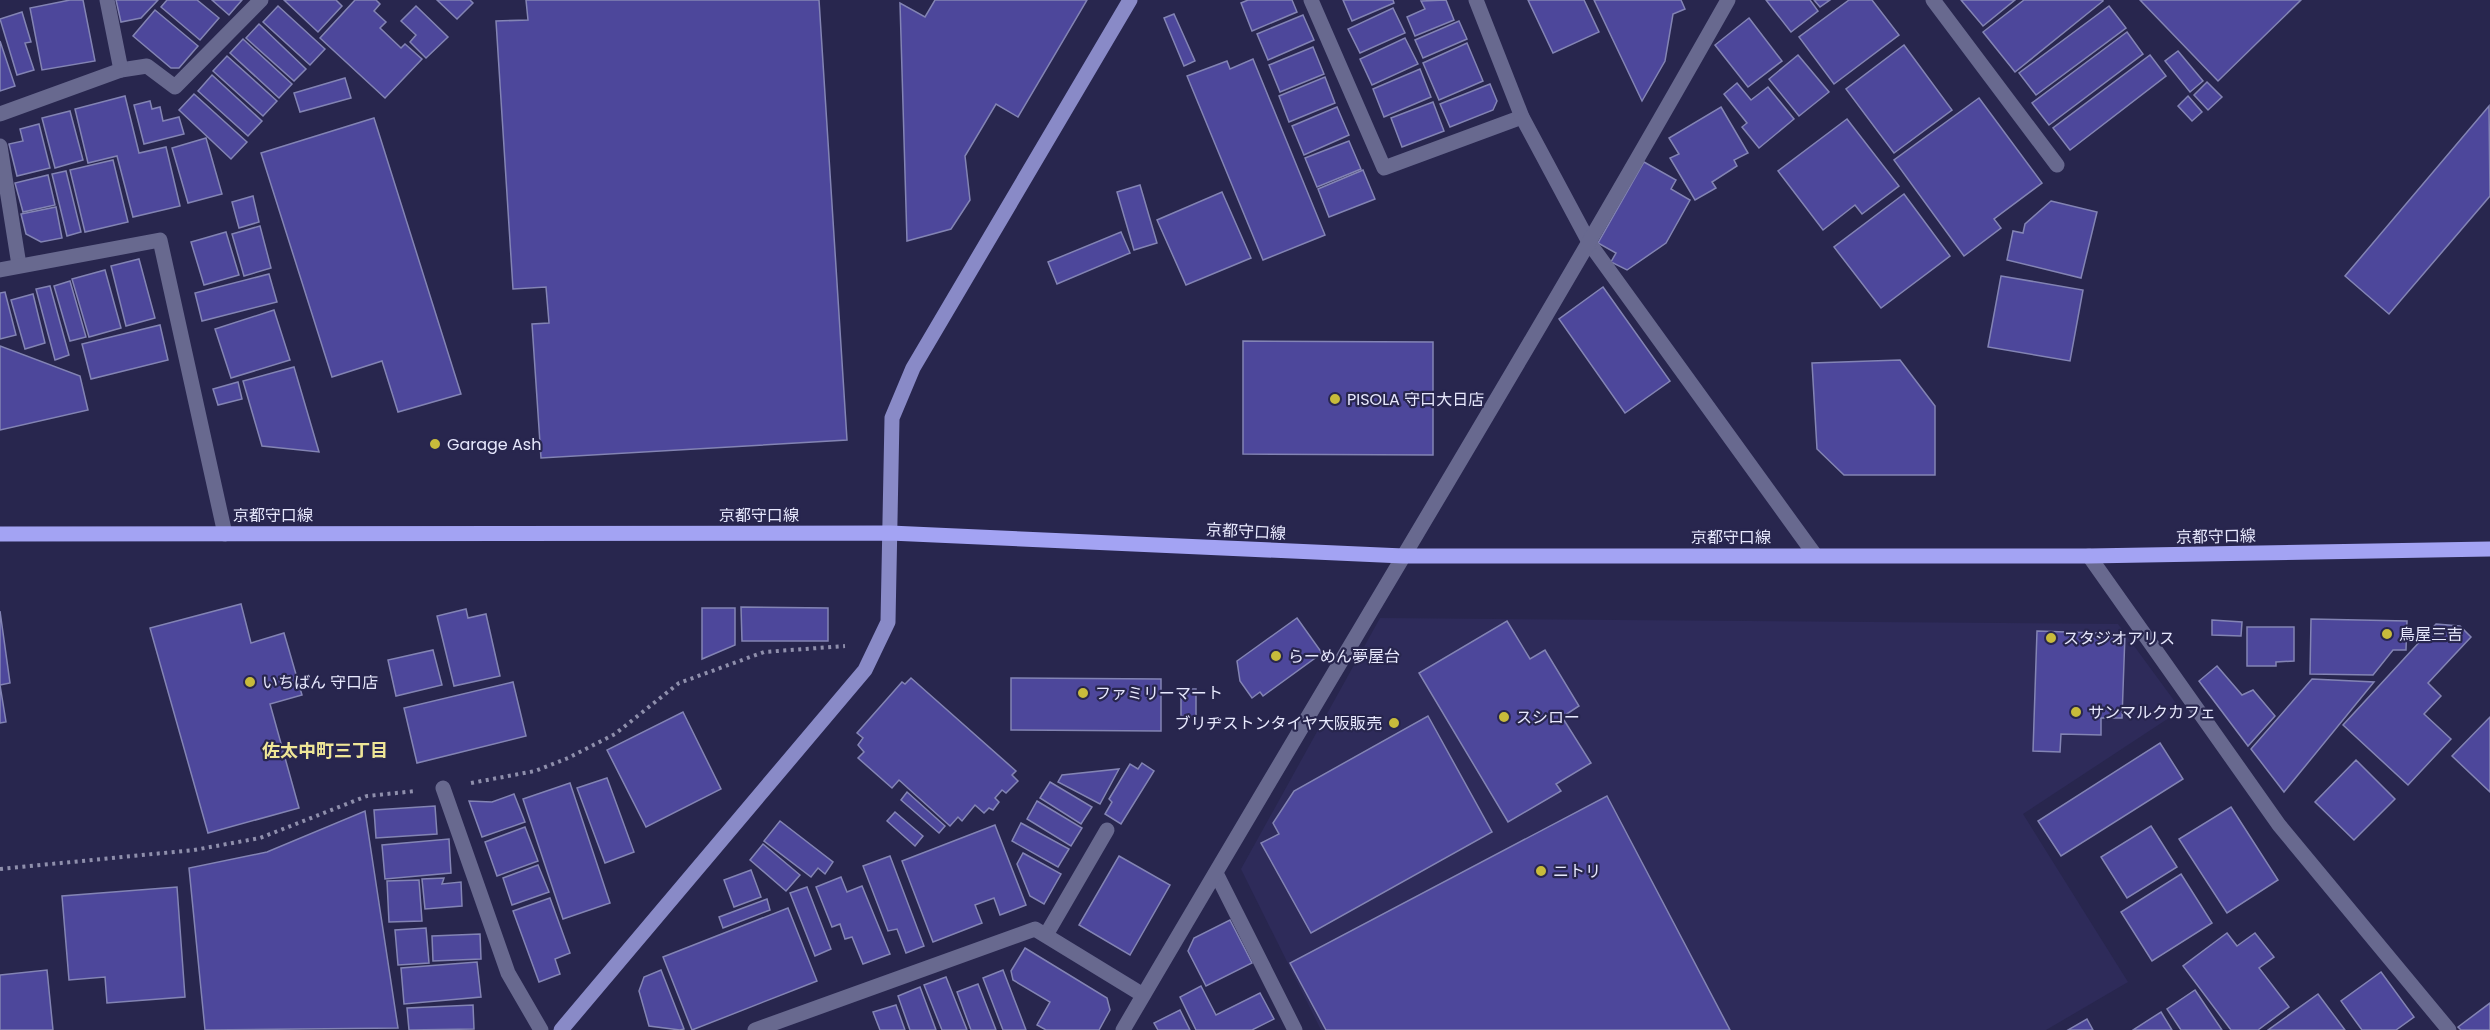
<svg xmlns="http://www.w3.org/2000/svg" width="2490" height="1030" font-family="Poppins,'Noto Sans JP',sans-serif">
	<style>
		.built { fill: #2e2b5a }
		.building { fill: #4d479b; stroke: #8384b4; stroke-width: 1.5 }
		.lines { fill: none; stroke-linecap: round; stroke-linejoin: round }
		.path { stroke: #8f8fac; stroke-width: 4; stroke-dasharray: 3 4.5; stroke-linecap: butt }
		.lane { stroke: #68698f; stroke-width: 15 }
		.street { stroke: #68698f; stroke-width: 15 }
		.secondary { stroke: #898ac7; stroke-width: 15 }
		.primary { stroke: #a3a3f3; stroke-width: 15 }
		.poi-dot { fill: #c8bb3b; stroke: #28264e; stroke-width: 2 }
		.labels { text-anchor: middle; stroke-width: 4.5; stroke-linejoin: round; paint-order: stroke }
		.poi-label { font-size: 16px; fill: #e7e8fd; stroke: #28264e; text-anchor: start }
		.street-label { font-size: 16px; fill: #e7e8fd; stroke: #28264e }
		.neighbourhood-label { font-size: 18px; font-weight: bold; fill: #efe697; stroke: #28264e }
	</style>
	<rect width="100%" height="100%" fill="#28264e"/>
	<polygon class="built" points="1380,618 2118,624 2181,710 2023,814 2128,982 2046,1030 1321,1030 1241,869"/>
	<g class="building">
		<polygon points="70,0 83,0 95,61 42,70 30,8"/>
		<polygon points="116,0 158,0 141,18 121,22"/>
		<polygon points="167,0 197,0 219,18 200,40 161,7"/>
		<polygon points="212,0 242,0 229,15"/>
		<polygon points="284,0 336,0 342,6 318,32"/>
		<polygon points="355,0 376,0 380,4 374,11 386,22 380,28 401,48 405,44 422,59 385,98 320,38"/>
		<polygon points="437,0 470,0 473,3 457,19"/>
		<polygon points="526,0 819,0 847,440 541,458 532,324 549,323 546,287 513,289 496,21 528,20"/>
		<polygon points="935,0 1087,0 1018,117 996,104 965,156 970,200 951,229 907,241 900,3 925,17"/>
		<polygon points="1248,0 1292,0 1297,12 1252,31 1241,3"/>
		<polygon points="1343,0 1393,0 1394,3 1352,21"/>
		<polygon points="1446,0 1454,20 1415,36 1407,17 1425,9 1421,1"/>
		<polygon points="1528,0 1584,0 1599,32 1553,53"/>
		<polygon points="1594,0 1681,0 1685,9 1673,14 1665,61 1642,101"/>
		<polygon points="1766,0 1810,0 1818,11 1791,32"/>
		<polygon points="1814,0 1830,0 1820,7"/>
		<polygon points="1849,0 1872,0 1899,35 1834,84 1799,37"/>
		<polygon points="1961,0 2015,0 1983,26"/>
		<polygon points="2024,0 2103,0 2103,1 2015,72 1983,32"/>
		<polygon points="2140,0 2301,0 2218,81"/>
		<polygon points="278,6 325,49 310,65 263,22"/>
		<polygon points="416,6 448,37 426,58 410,42 416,35 401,21"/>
		<polygon points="2109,6 2126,28 2036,95 2019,73"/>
		<polygon points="1393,8 1405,33 1360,53 1348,29"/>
		<polygon points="155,10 198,46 179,68 171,68 133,36"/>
		<polygon points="22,12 31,42 25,43 34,70 17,75 0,19"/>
		<polygon points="1174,14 1195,61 1184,66 1164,18"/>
		<polygon points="1303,15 1314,40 1268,60 1257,34"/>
		<polygon points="1749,18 1782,61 1748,87 1715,45"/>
		<polygon points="1459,21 1467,39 1423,58 1415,40"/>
		<polygon points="259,24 306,69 294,81 246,38"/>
		<polygon points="2127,32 2143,54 2049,125 2032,103"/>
		<polygon points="1405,38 1418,64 1372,85 1360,59"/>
		<polygon points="243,39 292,84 279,98 230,53"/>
		<polygon points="0,41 15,86 0,91"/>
		<polygon points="1467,43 1483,81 1439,100 1423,63"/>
		<polygon points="1904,45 1952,110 1894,153 1846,89"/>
		<polygon points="1313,47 1324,74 1280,92 1269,65"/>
		<polygon points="2178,51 2203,81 2190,92 2165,61"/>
		<polygon points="1798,55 1829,92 1799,116 1769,79"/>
		<polygon points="2150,55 2166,76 2070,150 2053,128"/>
		<polygon points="227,56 277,101 263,116 213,71"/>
		<polygon points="1253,59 1325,235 1263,260 1187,76 1227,61 1230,69"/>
		<polygon points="1420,69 1431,97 1384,117 1373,89"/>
		<polygon points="212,75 262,121 248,136 198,91"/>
		<polygon points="1325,77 1335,103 1289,122 1279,96"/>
		<polygon points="345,78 351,98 300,112 294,93"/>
		<polygon points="2207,82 2222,97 2208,110 2194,95"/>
		<polygon points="1737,83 1751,100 1768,87 1794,119 1759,148 1742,127 1747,123 1724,94"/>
		<polygon points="1490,84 1497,101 1493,110 1450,127 1440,104"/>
		<polygon points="194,94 247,142 231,159 179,110"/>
		<polygon points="125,96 139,153 166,147 180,206 133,217 117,156 88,163 75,109"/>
		<polygon points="2188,96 2202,112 2192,121 2178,106"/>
		<polygon points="1979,98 2042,183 1994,219 2001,228 1964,256 1894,160"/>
		<polygon points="150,101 152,109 160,107 163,121 179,117 184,134 144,144 134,105"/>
		<polygon points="1433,102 1444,131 1402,147 1391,118"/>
		<polygon points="2489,106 2490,196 2389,314 2345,276"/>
		<polygon points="1337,107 1349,135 1304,155 1292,126"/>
		<polygon points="1721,107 1748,153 1734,160 1737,166 1712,182 1716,188 1695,200 1670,158 1679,154 1669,138"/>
		<polygon points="70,111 83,160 55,168 42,118"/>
		<polygon points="374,118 461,394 398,412 382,361 332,377 261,153"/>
		<polygon points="1847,119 1899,186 1862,214 1855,205 1823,230 1778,171"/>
		<polygon points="39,124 50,168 17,176 9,144 23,141 20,129"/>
		<polygon points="206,138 222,194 188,203 172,148"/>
		<polygon points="1349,141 1361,169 1317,187 1305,158"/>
		<polygon points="113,160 128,222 85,232 70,170"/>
		<polygon points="1644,162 1676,180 1671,189 1690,200 1666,243 1627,270 1611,262 1616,253 1598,243"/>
		<polygon points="1363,170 1375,199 1329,217 1318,189"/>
		<polygon points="66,171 81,232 67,236 52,174"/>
		<polygon points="48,175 55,205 23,212 15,183"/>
		<polygon points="1140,185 1157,243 1134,250 1117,192"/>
		<polygon points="1222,192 1251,258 1186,285 1157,220"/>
		<polygon points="1904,194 1950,256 1881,308 1834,247"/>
		<polygon points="253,196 259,222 239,228 232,202"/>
		<polygon points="2051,201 2097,212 2081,278 2007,260 2013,231 2023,233 2025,224"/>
		<polygon points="56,207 62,238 41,242 26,234 21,214"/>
		<polygon points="260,226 271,268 244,276 232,234"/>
		<polygon points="226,232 239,275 204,285 191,242"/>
		<polygon points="1121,232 1130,253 1057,284 1048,262"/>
		<polygon points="139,259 155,318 126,326 111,266"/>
		<polygon points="105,270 121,328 89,337 72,279"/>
		<polygon points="269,274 277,302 202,321 195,293"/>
		<polygon points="2001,276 2083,290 2070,361 1988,347"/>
		<polygon points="70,281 86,337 70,341 54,286"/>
		<polygon points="50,286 69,355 55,360 36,289"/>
		<polygon points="1603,287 1670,381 1625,413 1559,319"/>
		<polygon points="5,292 16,335 0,339 0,293"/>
		<polygon points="33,294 45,343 25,349 11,300"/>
		<polygon points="274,310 290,360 231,378 215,329"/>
		<polygon points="160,325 168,360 91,379 82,344"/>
		<polygon points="1243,341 1433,342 1433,455 1243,454"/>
		<polygon points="0,346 80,376 88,410 0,430"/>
		<polygon points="1900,360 1935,406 1935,475 1844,475 1817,449 1812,363"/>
		<polygon points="294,367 319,452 262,446 243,381"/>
		<polygon points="238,382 242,399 218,405 213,389"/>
		<polygon points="241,604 251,643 284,633 302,695 270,704 299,808 208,833 150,628"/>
		<polygon points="741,607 828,608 828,641 742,641"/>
		<polygon points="702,608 735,608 735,645 702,659"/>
		<polygon points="466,609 468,618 486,614 500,676 454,686 437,616"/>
		<polygon points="0,611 10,683 0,685 6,722 0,723"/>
		<polygon points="1297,618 1322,653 1263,696 1260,692 1252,698 1240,681 1237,661"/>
		<polygon points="2311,619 2407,621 2406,650 2393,650 2373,675 2310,674"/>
		<polygon points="2212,620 2242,622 2241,636 2212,635"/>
		<polygon points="1507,621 1530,659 1545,650 1579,706 1562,717 1591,763 1556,784 1561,791 1508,822 1419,673"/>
		<polygon points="2436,624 2460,626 2471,637 2428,683 2441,696 2424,714 2451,739 2408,785 2343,725"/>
		<polygon points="2247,627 2294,627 2294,661 2276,662 2276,666 2247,666"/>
		<polygon points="2037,631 2125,634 2122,718 2101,718 2101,735 2061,734 2060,752 2033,751"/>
		<polygon points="433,650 442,685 396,696 388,660"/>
		<polygon points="2217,666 2242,695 2253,690 2275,716 2248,746 2199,681"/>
		<polygon points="911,678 1016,771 1012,775 1018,781 1006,793 1002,790 995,798 999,802 993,810 989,808 984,813 975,805 962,821 958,817 950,826 899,780 892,788 858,758 864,752 858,745 863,738 857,733 902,682 905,684"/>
		<polygon points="1011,678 1161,679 1161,731 1011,730"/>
		<polygon points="2312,679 2374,682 2284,792 2251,749"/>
		<polygon points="513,682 526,736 417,763 404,708"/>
		<polygon points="1181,689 1196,689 1196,717 1181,716"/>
		<polygon points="683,712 721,789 646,827 607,750"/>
		<polygon points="1428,716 1492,832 1311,933 1261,843 1279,834 1273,823 1294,791"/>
		<polygon points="2490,717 2490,792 2452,756"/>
		<polygon points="2160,743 2183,779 2061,856 2038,821"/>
		<polygon points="2356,760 2395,799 2354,840 2315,802"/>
		<polygon points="1142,763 1154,771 1121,824 1105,814 1112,802 1109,799 1130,764 1138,769"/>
		<polygon points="1119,769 1100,804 1058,782 1062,775"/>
		<polygon points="607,778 634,852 605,863 577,788"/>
		<polygon points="1050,782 1092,807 1081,824 1040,798"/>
		<polygon points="570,783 610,903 563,919 523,799"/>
		<polygon points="907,792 945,826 939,833 901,800"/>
		<polygon points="514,794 525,822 482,837 469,801 492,802"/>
		<polygon points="1607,796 1730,1030 1326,1030 1290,963"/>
		<polygon points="1037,801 1082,828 1071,846 1027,819"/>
		<polygon points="435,806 437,834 376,838 374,810"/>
		<polygon points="2231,807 2278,880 2227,913 2179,839"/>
		<polygon points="365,811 398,1028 205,1030 189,868 267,852"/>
		<polygon points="895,812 923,836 915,846 887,821"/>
		<polygon points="780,821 833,862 825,874 818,868 811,877 764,841"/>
		<polygon points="1021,823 1069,849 1058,867 1012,841"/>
		<polygon points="995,825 1026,905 1000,915 994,898 975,905 982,923 933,942 902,861"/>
		<polygon points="2151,826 2177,867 2127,898 2101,857"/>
		<polygon points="525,827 538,861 497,876 485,842"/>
		<polygon points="449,839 451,873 385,879 382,845"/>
		<polygon points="763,844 800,875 786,891 750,860"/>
		<polygon points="1023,853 1061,874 1044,904 1030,896 1017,864"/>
		<polygon points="890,856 924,946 906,953 897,929 888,931 863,866"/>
		<polygon points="1119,856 1170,885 1130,955 1079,925"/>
		<polygon points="538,865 549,892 512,905 503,878"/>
		<polygon points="751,870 761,897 734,907 724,880"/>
		<polygon points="2181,874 2212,923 2152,961 2121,912"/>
		<polygon points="841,877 847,892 862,886 890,954 863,964 852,937 845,939 840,924 832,927 816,887"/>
		<polygon points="444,878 442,884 461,882 462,906 425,909 422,879"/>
		<polygon points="419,880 422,921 389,922 387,881"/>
		<polygon points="177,887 185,997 107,1003 105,977 69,980 62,896"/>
		<polygon points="807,887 831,949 815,956 790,893"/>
		<polygon points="550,898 570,953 555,959 560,974 539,982 513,911"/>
		<polygon points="767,899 770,910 723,928 719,917"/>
		<polygon points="788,908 817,981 692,1030 663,957"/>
		<polygon points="1230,920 1252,963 1206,986 1188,951 1194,938"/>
		<polygon points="426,928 429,963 398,965 395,930"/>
		<polygon points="2227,933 2237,946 2255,933 2274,957 2259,968 2289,1007 2258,1030 2231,1030 2183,966"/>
		<polygon points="480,934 481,959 433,961 432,936"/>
		<polygon points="1025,948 1107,998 1110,1010 1099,1030 1046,1030 1037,1025 1050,1002 1013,980 1011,971"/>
		<polygon points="477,962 481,997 404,1004 401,968"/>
		<polygon points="47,970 53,1030 0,1030 0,975"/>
		<polygon points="661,970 684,1029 680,1030 649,1026 639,991 644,977"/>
		<polygon points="1003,970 1026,1030 1003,1030 983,978"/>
		<polygon points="2381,972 2414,1017 2396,1030 2362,1030 2341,1001"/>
		<polygon points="946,977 967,1030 942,1030 924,985"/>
		<polygon points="978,984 996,1030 971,1030 957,992"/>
		<polygon points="1201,986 1216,1015 1260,993 1274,1019 1252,1030 1196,1030 1180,997"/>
		<polygon points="920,987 936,1030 910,1030 898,996"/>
		<polygon points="2195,990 2222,1030 2181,1030 2167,1009"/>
		<polygon points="2318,994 2345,1030 2268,1030"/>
		<polygon points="2490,1003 2490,1030 2461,1030 2458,1027"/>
		<polygon points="473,1005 474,1029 409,1030 407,1008"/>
		<polygon points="896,1005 905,1030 880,1030 873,1012"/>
		<polygon points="1180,1010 1190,1030 1158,1030 1154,1023"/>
		<polygon points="2161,1012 2172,1030 2133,1030"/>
		<polygon points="2087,1019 2093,1030 2068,1030"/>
	</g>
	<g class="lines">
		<g class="path">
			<polyline points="471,783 535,771 568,758 615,734 679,683 764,652 845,646"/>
			<polyline points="0,869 194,850 260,838 367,796 416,791"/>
		</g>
		<g class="lane">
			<polyline points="1590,244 1815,555"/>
			<polyline points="1046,935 1107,830"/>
			<polyline points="755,1030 1035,929 1143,995"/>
		</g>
		<g class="street">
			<polyline points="1311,0 1384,168 1522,117"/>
			<polyline points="1476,0 1522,117 1590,244"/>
			<polyline points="1933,0 2057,165"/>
			<polyline points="121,70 147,66 175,87 261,0"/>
			<polyline points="0,114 121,70 107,0"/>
			<polyline points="0,146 19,265"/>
			<polyline points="0,270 160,240 225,534"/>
			<polyline points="2089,556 2279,825 2449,1030"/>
			<polyline points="443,788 508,973 541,1030"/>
			<polyline points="1216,873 1295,1030"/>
			<path d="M1123 1030C1324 686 1532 347 1728 0"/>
		</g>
		<polyline class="secondary" points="561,1030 865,670 888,622 892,418 913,368 1130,0"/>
		<polyline class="primary" points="0,534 890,533 1403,556 2089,556 2490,549"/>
	</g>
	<g class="poi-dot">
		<circle cx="1335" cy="399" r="6"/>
		<circle cx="435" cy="444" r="6"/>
		<circle cx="2387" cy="634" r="6"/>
		<circle cx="2051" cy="638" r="6"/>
		<circle cx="1276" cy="656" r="6"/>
		<circle cx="250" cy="682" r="6"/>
		<circle cx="1083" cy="693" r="6"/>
		<circle cx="2076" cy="712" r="6"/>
		<circle cx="1504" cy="717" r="6"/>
		<circle cx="1394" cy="723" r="6"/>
		<circle cx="1541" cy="871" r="6"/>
	</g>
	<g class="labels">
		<g class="poi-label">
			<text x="1347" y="405">PISOLA 守口大日店</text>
			<text x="447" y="450">Garage Ash</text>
			<text x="2399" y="640">鳥屋三吉</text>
			<text x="2063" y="644">スタジオアリス</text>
			<text x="1288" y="662">らーめん夢屋台</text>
			<text x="262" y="688">いちばん 守口店</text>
			<text x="1095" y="699">ファミリーマート</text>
			<text x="2088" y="718">サンマルクカフェ</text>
			<text x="1516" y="723">スシロー</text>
			<text x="1382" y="729" text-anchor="end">ブリヂストンタイヤ大阪販売</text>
			<text x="1553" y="877">ニトリ</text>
		</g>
		<g class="street-label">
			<text x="273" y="521">京都守口線</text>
			<text x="759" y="521">京都守口線</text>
			<text transform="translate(1246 531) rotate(3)" y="6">京都守口線</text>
			<text transform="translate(2216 536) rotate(-1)" y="6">京都守口線</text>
			<text x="1731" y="543">京都守口線</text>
		</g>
		<g class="neighbourhood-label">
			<text x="325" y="757">佐太中町三丁目</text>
		</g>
	</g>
</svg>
